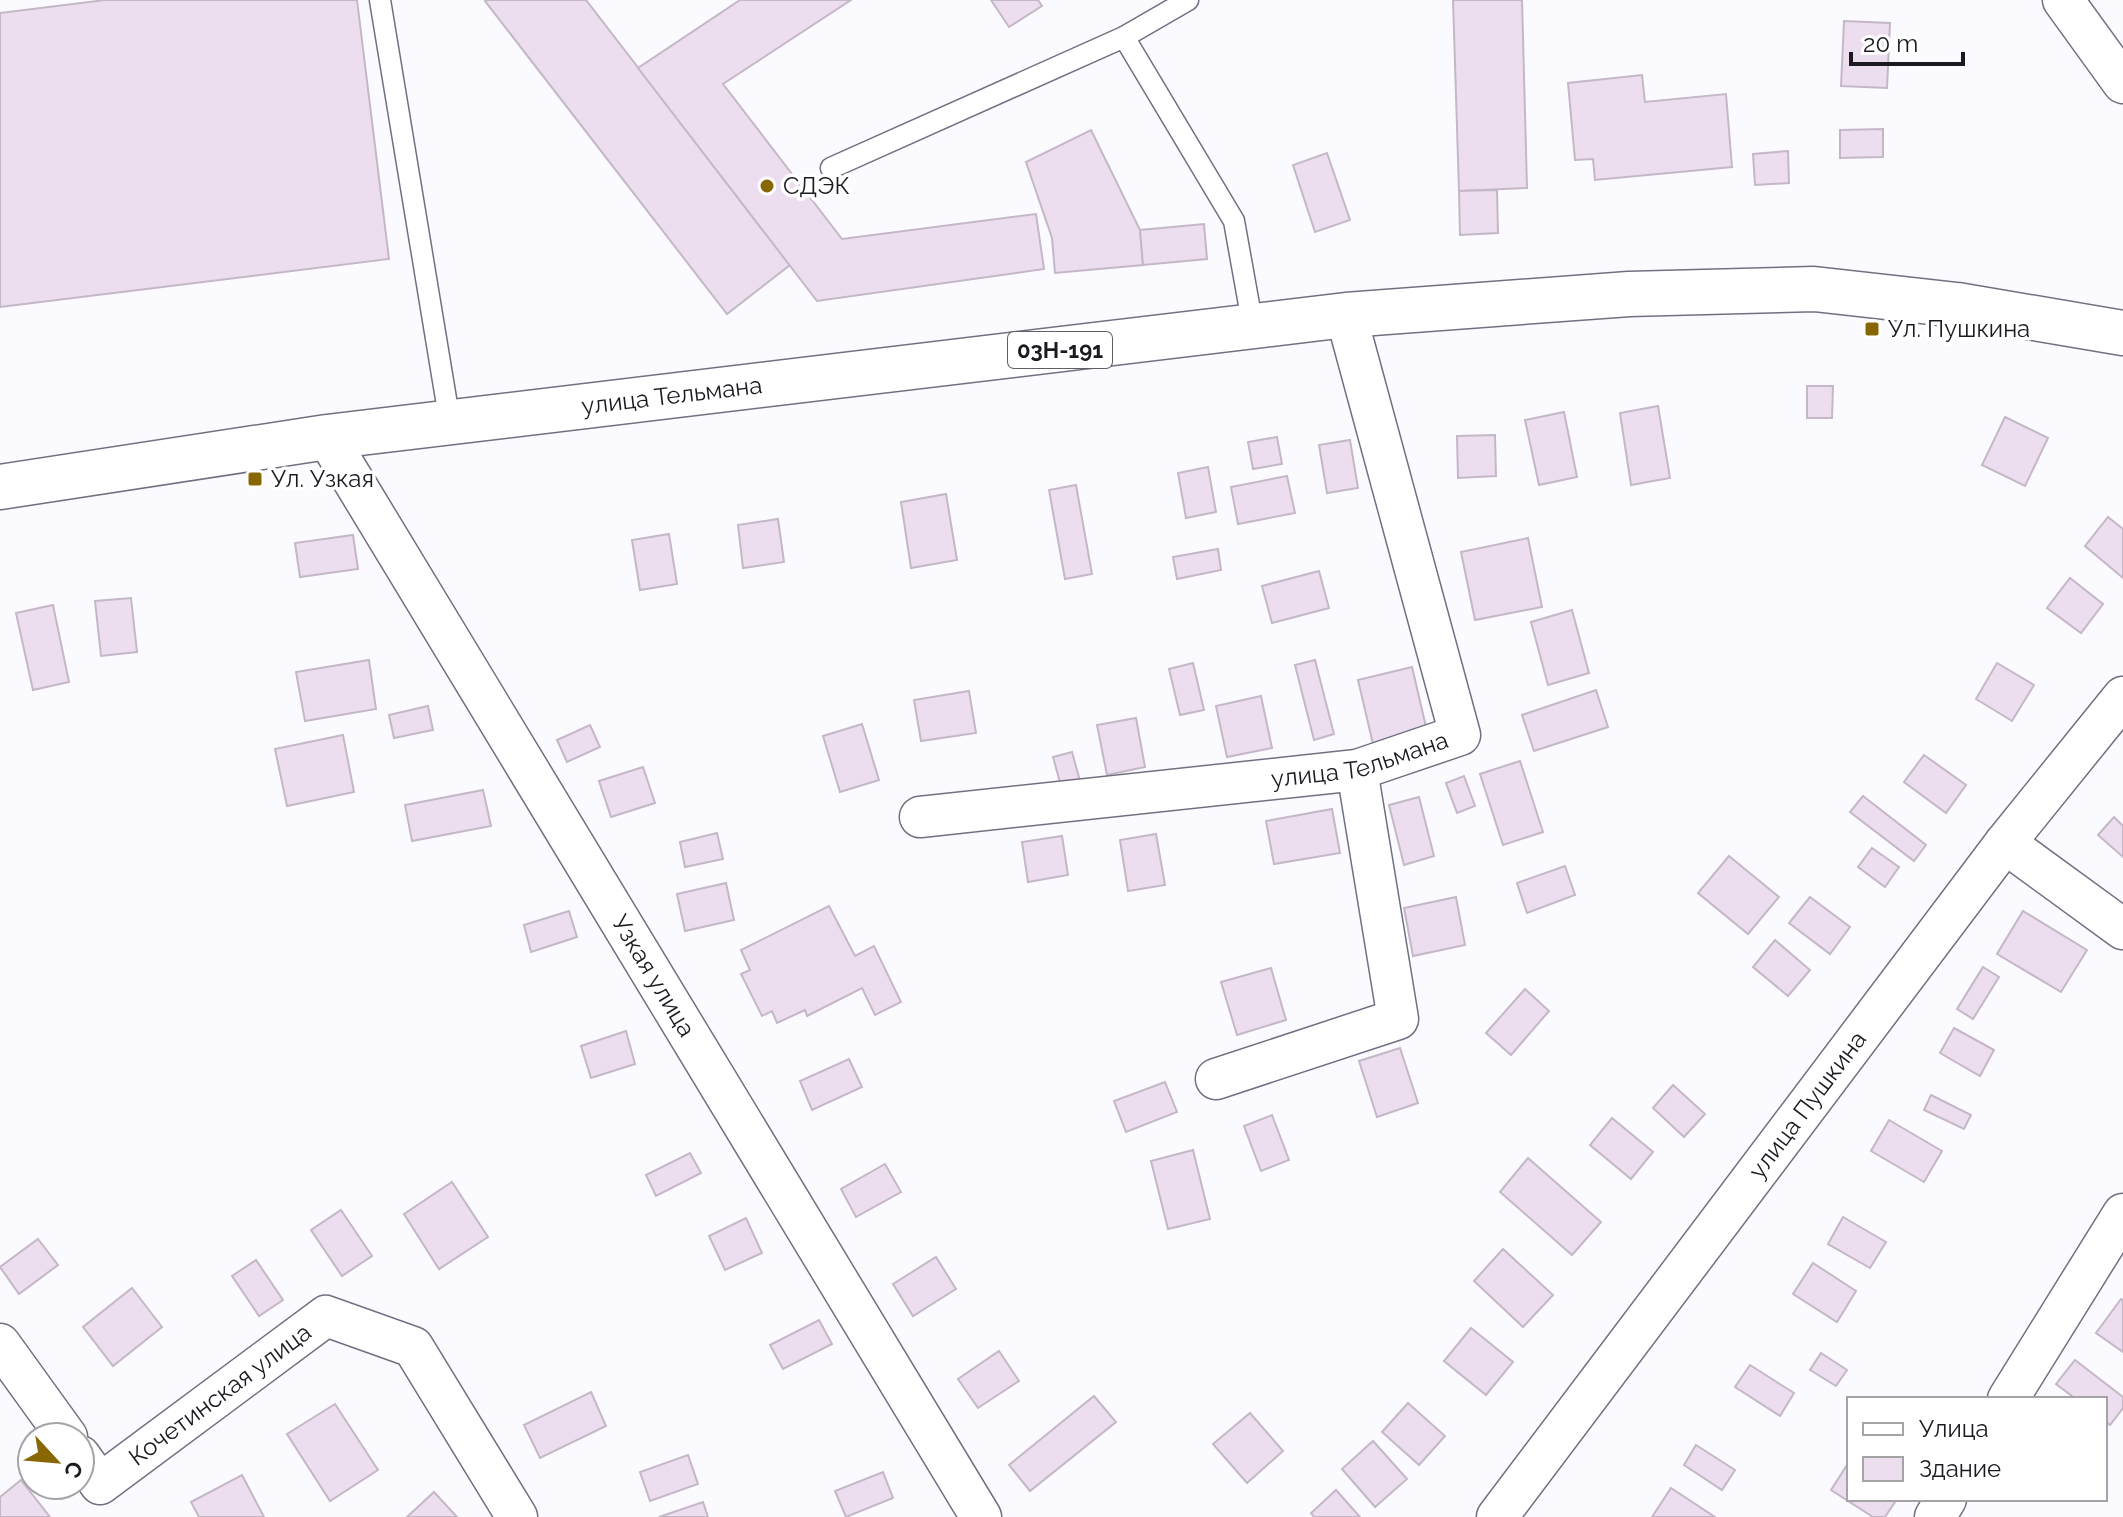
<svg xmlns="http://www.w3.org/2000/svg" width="2123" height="1517" font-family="Raleway,sans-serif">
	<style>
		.building { fill: #ecdeef; stroke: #c4b7c7; stroke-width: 2 }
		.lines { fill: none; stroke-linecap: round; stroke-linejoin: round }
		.lane-casing { stroke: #717082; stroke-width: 23 }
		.street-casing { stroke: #717082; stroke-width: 43 }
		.primary-casing { stroke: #717082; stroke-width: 47 }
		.lane { stroke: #fff; stroke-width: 20 }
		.street { stroke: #fff; stroke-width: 40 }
		.primary { stroke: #fff; stroke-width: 44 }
		.poi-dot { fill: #886703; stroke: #fff; stroke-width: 3 }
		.labels { text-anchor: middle; stroke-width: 7; stroke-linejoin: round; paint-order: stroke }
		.shield { fill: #fff; stroke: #5f5f64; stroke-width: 2 }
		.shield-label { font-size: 22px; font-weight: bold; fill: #1b1a21 }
		.poi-label { font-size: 24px; fill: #1b1a21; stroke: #fff; text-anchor: start }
		.street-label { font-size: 24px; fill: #1b1a21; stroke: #fff }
	</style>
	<rect width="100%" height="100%" fill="#fbfbff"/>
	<g class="building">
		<polygon points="105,0 357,0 389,259 0,307 0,13"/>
		<polygon points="487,0 586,0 790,265 727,314 485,1"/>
		<polygon points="740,0 851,0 723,84 842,239 1036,214 1044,269 817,301 638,68"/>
		<polygon points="991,0 1038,0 1042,6 1009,27"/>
		<polygon points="1453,0 1522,0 1527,188 1459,191"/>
		<polygon points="1844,21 1890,23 1887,88 1841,86"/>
		<polygon points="1642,75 1645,102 1726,94 1732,167 1595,180 1593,159 1575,160 1568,83"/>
		<polygon points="1883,129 1883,157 1840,158 1840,130"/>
		<polygon points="1091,130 1140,230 1143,265 1055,273 1052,238 1026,162"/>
		<polygon points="1788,151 1789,183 1755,185 1753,154"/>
		<polygon points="1327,153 1350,220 1315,232 1293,165"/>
		<polygon points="1497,190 1498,233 1460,235 1459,191"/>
		<polygon points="1204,224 1207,259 1143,265 1140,230"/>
		<polygon points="1807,386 1833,386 1832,418 1807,418"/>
		<polygon points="1658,406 1670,478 1631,485 1620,413"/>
		<polygon points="1564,412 1577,477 1539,485 1525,420"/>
		<polygon points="2005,417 2048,438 2025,486 1982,465"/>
		<polygon points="1495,435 1496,476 1458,478 1457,436"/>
		<polygon points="1277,437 1282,464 1253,469 1248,442"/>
		<polygon points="1350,440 1358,488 1327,493 1319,445"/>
		<polygon points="1208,467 1216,512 1186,518 1178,473"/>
		<polygon points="1287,476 1295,513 1238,524 1231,487"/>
		<polygon points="1076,485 1092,574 1065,579 1049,490"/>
		<polygon points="946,494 957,560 911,568 901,502"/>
		<polygon points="2108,517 2123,529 2123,578 2085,546"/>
		<polygon points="778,519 784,562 743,568 738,525"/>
		<polygon points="669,534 677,584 640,590 632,540"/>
		<polygon points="353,535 358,569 300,577 295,543"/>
		<polygon points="1528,538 1542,607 1475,620 1461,552"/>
		<polygon points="1218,549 1221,570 1177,579 1173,557"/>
		<polygon points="1319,571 1329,608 1272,623 1262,586"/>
		<polygon points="2070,578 2103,604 2081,633 2047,608"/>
		<polygon points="131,598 137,652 101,656 95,601"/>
		<polygon points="53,605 69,682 33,690 16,613"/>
		<polygon points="1572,610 1589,673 1548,685 1531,622"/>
		<polygon points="369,660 376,709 305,721 296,672"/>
		<polygon points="1315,660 1334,734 1314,740 1295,665"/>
		<polygon points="1193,663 1204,710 1180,715 1169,669"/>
		<polygon points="1997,663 2034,685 2012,721 1976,699"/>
		<polygon points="1412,667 1427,731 1373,744 1358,680"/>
		<polygon points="1596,690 1608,727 1534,751 1522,715"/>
		<polygon points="969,691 976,733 921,741 914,700"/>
		<polygon points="1261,696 1272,748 1227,757 1216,706"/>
		<polygon points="428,706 433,730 394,738 389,715"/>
		<polygon points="1136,718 1145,767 1107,775 1097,725"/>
		<polygon points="862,724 879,780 840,792 823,736"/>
		<polygon points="590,725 600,747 567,762 557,740"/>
		<polygon points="343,735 354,792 287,806 275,749"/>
		<polygon points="1072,752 1080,781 1061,786 1053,757"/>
		<polygon points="1924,755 1966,785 1946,813 1904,782"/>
		<polygon points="1520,761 1543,832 1503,845 1480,774"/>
		<polygon points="643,767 655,803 611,817 599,781"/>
		<polygon points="1464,776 1475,806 1457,813 1446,783"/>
		<polygon points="483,790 491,826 412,841 405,805"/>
		<polygon points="1863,796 1926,845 1914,861 1850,812"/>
		<polygon points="1419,797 1434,856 1404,865 1389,805"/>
		<polygon points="1332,809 1340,853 1274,864 1266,821"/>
		<polygon points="2114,817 2123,826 2123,857 2098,835"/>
		<polygon points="717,833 723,859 685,867 680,842"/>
		<polygon points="1156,834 1165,885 1128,891 1120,840"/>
		<polygon points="1062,836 1068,875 1028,882 1022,842"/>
		<polygon points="1872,848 1899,867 1885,887 1858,867"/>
		<polygon points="1729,856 1779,897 1748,934 1698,893"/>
		<polygon points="1565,866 1575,895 1527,913 1517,883"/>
		<polygon points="726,883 734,920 685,931 677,894"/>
		<polygon points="1456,897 1465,945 1413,956 1404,908"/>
		<polygon points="1810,897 1850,927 1830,954 1789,923"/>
		<polygon points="829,906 855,956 874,946 901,1002 875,1015 862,988 807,1016 805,1010 777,1023 772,1011 762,1016 741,974 750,970 741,950"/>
		<polygon points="569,911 577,937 531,952 524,925"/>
		<polygon points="2023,911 2087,950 2061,992 1997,954"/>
		<polygon points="1775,940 1810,970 1788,996 1753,967"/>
		<polygon points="1983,967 1999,977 1973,1019 1957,1009"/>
		<polygon points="1271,968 1286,1020 1237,1035 1221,982"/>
		<polygon points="1525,989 1549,1011 1511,1055 1486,1033"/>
		<polygon points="1954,1028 1994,1050 1980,1076 1940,1053"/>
		<polygon points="626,1031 635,1064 591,1078 581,1046"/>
		<polygon points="1400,1048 1418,1103 1377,1117 1359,1061"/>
		<polygon points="849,1059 862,1087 812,1110 800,1081"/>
		<polygon points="1165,1082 1177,1112 1126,1132 1114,1101"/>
		<polygon points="1673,1085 1705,1114 1684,1137 1653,1108"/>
		<polygon points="1931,1095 1971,1115 1964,1129 1924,1110"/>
		<polygon points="1272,1115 1289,1160 1261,1171 1244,1126"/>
		<polygon points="1612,1118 1653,1152 1631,1179 1590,1145"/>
		<polygon points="1889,1120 1942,1151 1924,1182 1871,1151"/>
		<polygon points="1193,1150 1210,1219 1168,1229 1151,1161"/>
		<polygon points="690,1153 701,1173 656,1196 646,1175"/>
		<polygon points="1528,1158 1601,1222 1572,1255 1500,1192"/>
		<polygon points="885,1164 901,1192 856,1217 841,1189"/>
		<polygon points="452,1182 488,1237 439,1269 404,1214"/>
		<polygon points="341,1210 372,1256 342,1276 311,1230"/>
		<polygon points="1843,1217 1886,1242 1870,1268 1828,1244"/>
		<polygon points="746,1218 762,1253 725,1270 709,1236"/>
		<polygon points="38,1239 58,1265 19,1294 0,1267"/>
		<polygon points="1503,1249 1553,1295 1523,1327 1474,1281"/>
		<polygon points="936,1257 956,1289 913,1316 893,1284"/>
		<polygon points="256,1260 283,1300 259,1316 232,1276"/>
		<polygon points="1813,1263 1856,1291 1837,1322 1793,1294"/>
		<polygon points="132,1288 162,1327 113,1366 83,1327"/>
		<polygon points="2121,1299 2123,1300 2123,1352 2096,1333"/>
		<polygon points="819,1320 832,1344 783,1369 770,1345"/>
		<polygon points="1471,1328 1513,1362 1486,1395 1444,1361"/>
		<polygon points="999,1351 1019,1381 978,1408 958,1379"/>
		<polygon points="1821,1353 1847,1370 1836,1386 1810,1370"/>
		<polygon points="2075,1360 2123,1397 2123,1408 2110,1425 2105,1421 2105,1399 2076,1399 2056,1384"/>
		<polygon points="1750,1365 1794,1393 1780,1416 1735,1387"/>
		<polygon points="591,1392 606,1426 540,1458 524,1425"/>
		<polygon points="1094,1396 1116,1422 1030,1491 1009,1465"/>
		<polygon points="1408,1403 1445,1436 1419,1465 1382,1432"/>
		<polygon points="335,1404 378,1470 330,1501 287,1434"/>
		<polygon points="1250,1413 1283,1451 1247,1483 1213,1444"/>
		<polygon points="1373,1441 1407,1479 1375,1507 1342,1469"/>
		<polygon points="1696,1445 1735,1470 1722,1490 1684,1465"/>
		<polygon points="688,1455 698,1484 650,1501 640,1472"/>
		<polygon points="1849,1462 1849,1499 1897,1499 1885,1517 1873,1517 1831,1490"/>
		<polygon points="883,1472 893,1498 846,1517 835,1491"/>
		<polygon points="242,1475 264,1517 199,1517 191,1502"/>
		<polygon points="21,1480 50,1517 0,1517 0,1497"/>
		<polygon points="1671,1488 1715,1517 1652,1517"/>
		<polygon points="1336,1490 1360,1517 1314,1517 1311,1513"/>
		<polygon points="434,1492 457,1517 407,1517"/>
		<polygon points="703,1502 708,1517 659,1517"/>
	</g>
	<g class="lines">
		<g class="lane-casing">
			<g id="lane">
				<polyline points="380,0 450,423"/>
				<polyline points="1124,37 1234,221 1253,327"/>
				<polyline points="831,168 1124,37 1188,0"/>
			</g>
		</g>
		<g class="street-casing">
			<g id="street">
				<polyline points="2063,0 2123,83"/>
				<path id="s1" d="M327 437 981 1517"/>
				<path id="s2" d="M920 817 1357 770 1460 735 1346 315"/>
				<polyline points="2005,843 2123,929"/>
				<polyline points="1216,1079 1398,1019 1357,770"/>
				<polyline points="0,1344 67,1437"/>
				<polyline points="2008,1399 2123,1214"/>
				<path id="s3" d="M80 1456 100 1484 326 1316 413 1347 517 1517"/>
				<path id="s4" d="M1497 1517 2005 843 2123 697"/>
				<polyline points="1935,1517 1946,1499"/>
			</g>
		</g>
		<g class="primary-casing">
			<g id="primary">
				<path id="s5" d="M0 487 327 437 1346 315 1629 294 1814 289 1957 305 2123 333"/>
			</g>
		</g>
		<use href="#lane" class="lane"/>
		<use href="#street" class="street"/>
		<use href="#primary" class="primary"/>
	</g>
	<g class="poi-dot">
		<circle cx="767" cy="186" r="8"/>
		<rect x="1864" y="321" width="16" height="16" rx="4"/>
		<rect x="247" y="471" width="16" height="16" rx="4"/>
	</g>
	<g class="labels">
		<rect class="shield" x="1008" y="332" width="104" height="36" rx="6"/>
		<g class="shield-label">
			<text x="1060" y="358">03Н-191</text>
		</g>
		<g class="poi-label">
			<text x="783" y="194">СДЭК</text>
			<text x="1888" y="337">Ул. Пушкина</text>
			<text x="271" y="487">Ул. Узкая</text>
		</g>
		<g class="street-label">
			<text dy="8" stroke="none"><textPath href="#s5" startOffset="678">улица Тельмана</textPath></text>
			<text dy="8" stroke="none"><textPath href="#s2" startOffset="444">улица Тельмана</textPath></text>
			<text dy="8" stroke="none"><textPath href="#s1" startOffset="630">Узкая улица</textPath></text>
			<text dy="8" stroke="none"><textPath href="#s4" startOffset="516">улица Пушкина</textPath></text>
			<text dy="8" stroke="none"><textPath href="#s3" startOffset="184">Кочетинская улица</textPath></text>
		</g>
	</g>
	<rect x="1847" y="1397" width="260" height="104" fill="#ffffff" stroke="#a4a3a6" stroke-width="2"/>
	<rect x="1863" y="1423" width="40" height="12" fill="#ffffff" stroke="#a4a3a6" stroke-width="2"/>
	<text x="1919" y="1437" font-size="24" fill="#1b1a21">Улица</text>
	<rect x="1863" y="1457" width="40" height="24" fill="#ecdeef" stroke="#a4a3a6" stroke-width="2"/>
	<text x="1919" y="1477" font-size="24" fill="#1b1a21">Здание</text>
	<g transform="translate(56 1461) rotate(116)"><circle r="38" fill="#ffffff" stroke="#a4a3a6" stroke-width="2"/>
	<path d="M0-6L14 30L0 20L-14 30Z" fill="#886703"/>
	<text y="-12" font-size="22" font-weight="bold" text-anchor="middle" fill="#1b1a21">С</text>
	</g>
	<path d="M1851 52v12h112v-12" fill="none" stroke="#1b1a21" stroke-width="4"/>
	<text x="1863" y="52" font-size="24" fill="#1b1a21" stroke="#ffffff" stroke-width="6" paint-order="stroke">20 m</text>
</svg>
